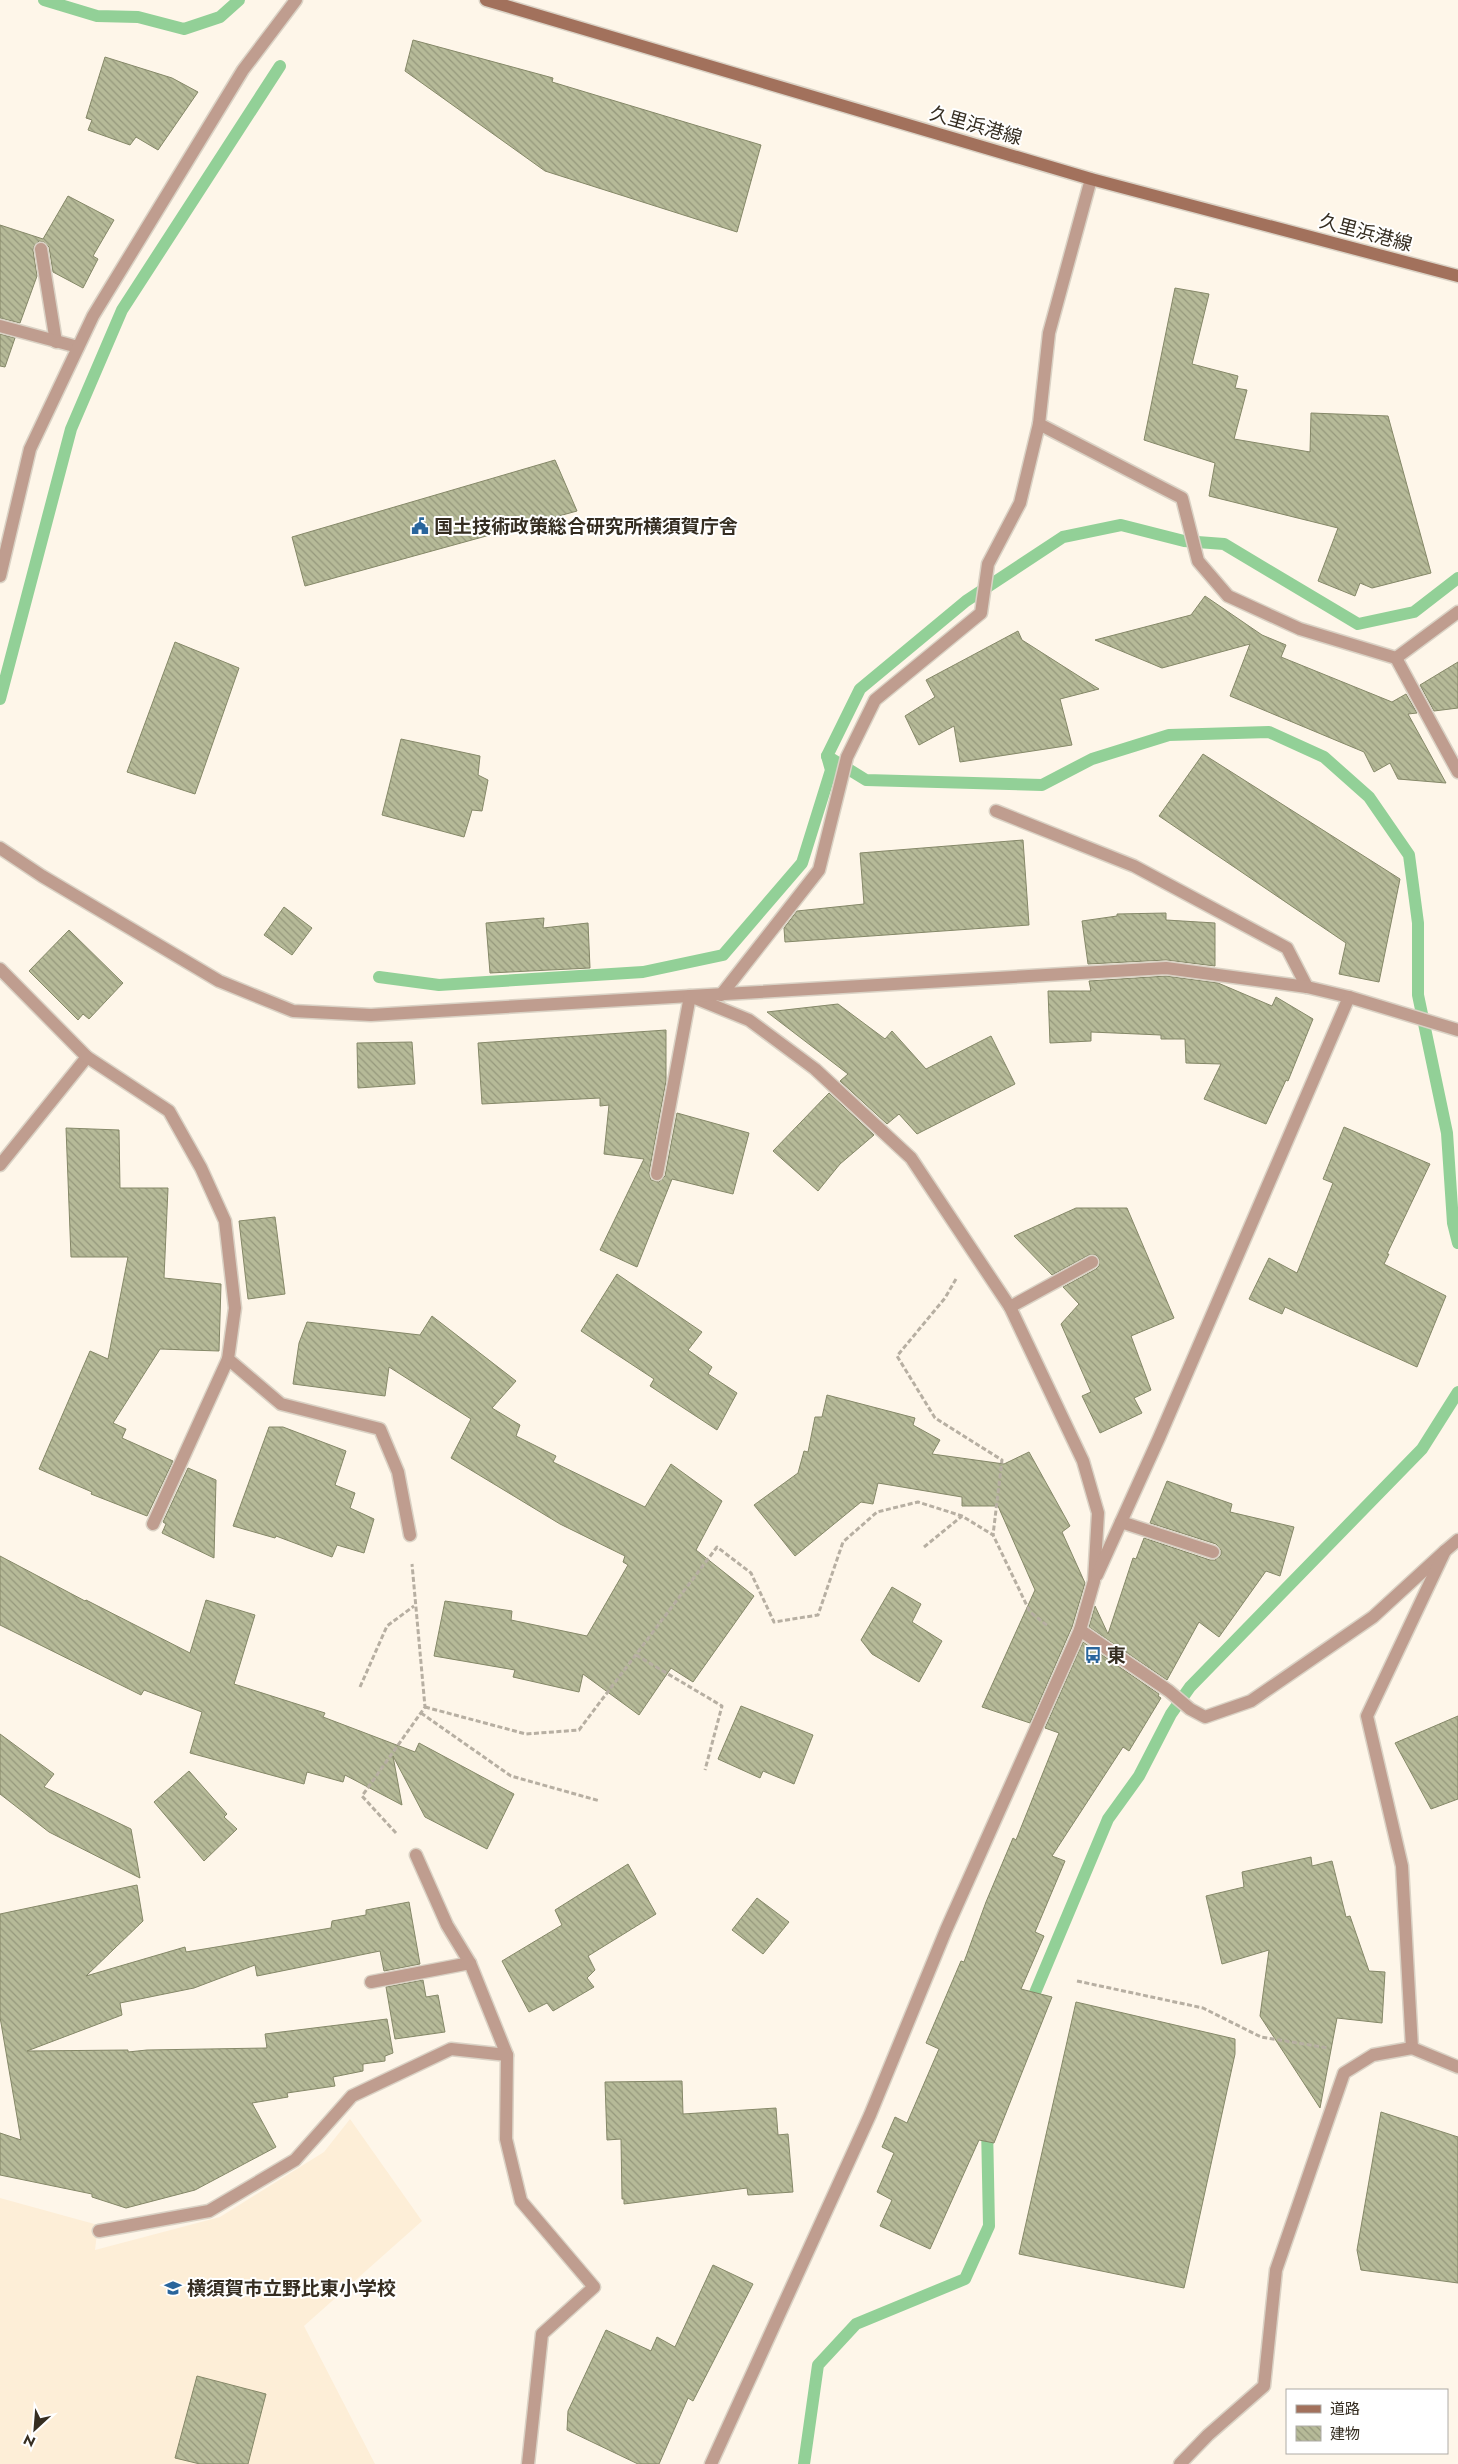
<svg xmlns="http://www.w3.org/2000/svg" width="1458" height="2464" font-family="Jost,'Noto Sans JP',sans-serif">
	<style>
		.built { fill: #fdeed7 }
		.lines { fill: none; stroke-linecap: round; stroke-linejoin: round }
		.stream { stroke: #92d097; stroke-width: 12 }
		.building { fill: url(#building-back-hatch); stroke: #858868 }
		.lane-casing { stroke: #dad2c5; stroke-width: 15 }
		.street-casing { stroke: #dad2c5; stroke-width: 15 }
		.secondary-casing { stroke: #dad2c5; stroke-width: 15 }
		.path { stroke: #b7afa2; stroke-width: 3; stroke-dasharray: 5 2.5; stroke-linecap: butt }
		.lane { stroke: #bf9d8f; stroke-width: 12 }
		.street { stroke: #bf9d8f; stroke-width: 12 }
		.secondary { stroke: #a2715c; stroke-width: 12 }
		.labels { text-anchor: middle; stroke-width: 4; stroke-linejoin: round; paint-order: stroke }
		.street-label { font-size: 19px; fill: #352d21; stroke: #fff }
		.poi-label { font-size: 19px; font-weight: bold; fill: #352d21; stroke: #fff; text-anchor: start }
	</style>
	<defs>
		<pattern id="building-back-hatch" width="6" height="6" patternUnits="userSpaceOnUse" patternTransform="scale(1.25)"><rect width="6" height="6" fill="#b6ba98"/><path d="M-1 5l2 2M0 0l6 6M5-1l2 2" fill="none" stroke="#95987c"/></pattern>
	</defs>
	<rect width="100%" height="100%" fill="#fef6e9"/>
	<polygon class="built" points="350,2119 422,2221 304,2326 375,2464 0,2464 0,2198 98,2225 95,2250 220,2217 324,2152"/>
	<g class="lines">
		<g class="stream">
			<polyline points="44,0 97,16 138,17 184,29 220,17 239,0"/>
			<polyline points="1458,578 1414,612 1358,624 1224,544 1184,541 1121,525 1063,537 966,601 860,689 827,756 866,780 1042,785 1092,759 1169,735 1269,732 1324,757 1369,797 1409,855 1418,923 1418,995 1447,1133 1453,1223 1458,1243"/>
			<polyline points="0,699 71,429 122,310 280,66"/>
			<polyline points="379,977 439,985 643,972 723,955 802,863 831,770 827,756"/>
			<polyline points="1029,2007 1108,1819 1139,1776 1171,1714 1190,1687 1422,1449 1458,1392"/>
			<polyline points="804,2464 818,2365 856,2324 965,2279 989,2226 987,2126"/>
		</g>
	</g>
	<g class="building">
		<polygon points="413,40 553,78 552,82 761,145 737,232 545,171 405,71"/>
		<polygon points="105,57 172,78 198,92 158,150 136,137 130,145 88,130 92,120 86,118"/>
		<polygon points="68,196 114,220 93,256 98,259 83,288 53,272 49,247 44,242 39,241 34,246 33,250 37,276 20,323 0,318 0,225 43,239"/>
		<polygon points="1175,288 1209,294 1192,364 1238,376 1235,388 1247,390 1234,439 1310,452 1311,413 1388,416 1431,573 1372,588 1360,583 1355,596 1318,581 1338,528 1209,496 1215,463 1144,440"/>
		<polygon points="0,334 15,338 5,367 0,366"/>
		<polygon points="555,460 577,511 305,586 292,537"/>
		<polygon points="1205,596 1262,635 1286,645 1281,657 1392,702 1406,694 1417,713 1408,714 1446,783 1398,779 1390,763 1374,772 1364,752 1230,696 1250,644 1162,668 1095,640 1191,615"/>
		<polygon points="1018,631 1022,640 1099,689 1060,699 1072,745 960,762 954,726 919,745 905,716 935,697 926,680"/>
		<polygon points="175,642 239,668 195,794 127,772"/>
		<polygon points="1458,662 1458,708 1434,711 1420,685"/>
		<polygon points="401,739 480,756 478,775 488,780 482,811 472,810 464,837 382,815"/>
		<polygon points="1203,754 1400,879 1379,982 1339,974 1346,943 1159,816"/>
		<polygon points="1023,840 1029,925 785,942 784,928 797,911 864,904 860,853"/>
		<polygon points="284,907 312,928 292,955 264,935"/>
		<polygon points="1166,913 1166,920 1215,923 1215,966 1166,960 1088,964 1082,921 1117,916 1117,914"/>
		<polygon points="544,918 543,928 588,923 590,968 490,973 486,923"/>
		<polygon points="69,930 123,983 89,1019 83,1014 78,1020 29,971"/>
		<polygon points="1166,976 1218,983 1272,1006 1276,997 1313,1019 1288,1081 1286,1080 1266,1124 1204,1099 1221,1064 1186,1063 1185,1039 1161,1039 1161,1035 1091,1032 1091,1041 1050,1043 1048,991 1091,991 1089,981"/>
		<polygon points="838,1004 885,1039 892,1031 926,1069 991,1036 1015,1084 917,1134 899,1114 887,1124 840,1081 848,1074 767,1012"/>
		<polygon points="666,1030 666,1081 649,1173 651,1180 659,1182 665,1176 677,1113 749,1133 733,1194 672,1179 637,1267 600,1250 644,1159 604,1154 609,1105 600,1106 600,1098 482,1104 478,1043"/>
		<polygon points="412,1042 415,1084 358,1088 357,1043"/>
		<polygon points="829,1093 874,1135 840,1164 818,1191 773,1151"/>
		<polygon points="1344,1127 1430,1164 1387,1254 1389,1254 1384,1264 1446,1296 1417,1367 1285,1307 1282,1314 1249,1299 1269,1258 1297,1273 1333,1183 1323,1179"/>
		<polygon points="66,1128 119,1130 120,1188 168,1188 164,1278 221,1284 219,1351 160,1349 113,1423 126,1429 122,1438 173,1461 147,1516 91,1494 92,1492 39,1469 90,1351 108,1359 128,1257 71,1257"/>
		<polygon points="1076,1208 1127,1208 1174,1318 1131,1336 1151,1390 1134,1398 1142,1413 1100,1433 1082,1396 1091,1392 1061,1324 1079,1304 1063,1287 1096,1269 1099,1266 1099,1259 1096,1255 1089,1255 1052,1275 1014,1236"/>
		<polygon points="275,1217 285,1294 248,1299 239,1221"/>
		<polygon points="617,1274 702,1332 688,1350 712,1367 708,1374 737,1393 717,1430 650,1386 654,1379 581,1331"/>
		<polygon points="432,1316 516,1381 492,1408 520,1425 516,1436 556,1456 553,1462 645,1507 671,1464 722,1501 696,1550 754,1596 693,1682 671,1668 639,1715 583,1674 579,1692 513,1677 515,1670 434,1656 445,1601 512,1611 511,1620 587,1636 628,1565 623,1562 625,1556 560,1524 451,1458 471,1419 389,1367 385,1396 293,1384 299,1343 307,1322 420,1335"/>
		<polygon points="827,1395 915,1418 913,1425 940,1440 932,1454 1004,1464 1029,1452 1070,1526 1062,1532 1085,1583 1072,1627 1030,1723 982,1707 1035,1590 998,1506 962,1506 962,1497 878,1483 873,1504 861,1502 795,1556 754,1505 798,1473 804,1451 808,1452 815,1417 822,1417"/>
		<polygon points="269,1427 283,1427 346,1451 335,1485 355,1493 350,1508 374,1519 364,1553 337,1545 332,1557 276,1536 275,1538 233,1526"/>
		<polygon points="188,1468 216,1480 214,1558 162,1533 166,1524 163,1522"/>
		<polygon points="1167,1481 1232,1504 1230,1512 1294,1527 1280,1576 1266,1571 1219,1637 1199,1622 1167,1680 1089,1627 1095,1606 1108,1634 1133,1558 1136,1559 1144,1538 1210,1560 1215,1560 1221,1555 1221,1550 1216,1544 1150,1523"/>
		<polygon points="0,1556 85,1601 86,1600 190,1653 206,1600 255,1615 234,1684 325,1713 323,1717 415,1752 419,1743 514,1794 487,1849 425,1817 393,1756 402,1805 345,1775 343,1782 307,1772 304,1784 190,1753 202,1712 144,1690 141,1695 0,1625"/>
		<polygon points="892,1587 921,1604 912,1622 942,1641 919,1682 872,1654 861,1640"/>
		<polygon points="1083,1642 1159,1694 1158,1696 1161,1698 1129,1751 1123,1747 1052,1856 1065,1861 1035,1932 1044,1936 1021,1989 1052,1997 994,2143 979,2140 930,2249 880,2226 892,2200 877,2192 894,2153 882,2147 895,2117 907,2123 939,2049 926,2043 961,1961 964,1962 986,1902 1013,1838 1016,1840 1059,1733 1045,1728"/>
		<polygon points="741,1706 813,1735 794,1784 763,1771 760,1778 718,1759"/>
		<polygon points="1458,1716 1458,1799 1431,1809 1395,1743"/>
		<polygon points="0,1734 54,1774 44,1787 131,1829 140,1878 49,1832 0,1794"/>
		<polygon points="189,1771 227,1814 224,1817 237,1829 204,1861 154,1802"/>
		<polygon points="1311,1857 1312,1866 1332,1861 1346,1917 1350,1916 1369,1971 1385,1972 1382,2023 1337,2018 1320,2108 1260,2016 1269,1950 1222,1964 1206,1896 1244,1887 1242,1872"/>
		<polygon points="628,1864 656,1914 588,1956 595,1970 587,1978 594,1987 553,2011 547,2003 529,2012 502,1961 562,1925 555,1910"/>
		<polygon points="137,1885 143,1921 86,1976 185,1947 186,1952 331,1928 332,1921 366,1915 366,1910 409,1902 420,1964 384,1971 380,1951 257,1976 255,1965 194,1988 120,2003 122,2015 27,2051 128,2050 128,2052 147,2050 267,2048 265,2034 387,2019 393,2053 385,2056 385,2061 363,2064 363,2071 333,2077 335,2086 287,2093 288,2097 252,2103 276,2147 195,2190 126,2208 92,2197 92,2194 0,2175 0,2133 21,2140 0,2017 0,1914"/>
		<polygon points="757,1898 789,1922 763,1954 732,1930"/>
		<polygon points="423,1980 426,1997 438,1995 445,2032 395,2039 386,1987"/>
		<polygon points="1076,2002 1235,2039 1235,2054 1184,2288 1019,2254"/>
		<polygon points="682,2081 683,2114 776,2108 778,2135 788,2134 793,2192 748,2195 747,2188 624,2204 624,2199 622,2199 621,2139 607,2140 605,2082"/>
		<polygon points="1381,2112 1458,2137 1458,2283 1361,2270 1357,2250"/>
		<polygon points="713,2265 753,2284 693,2401 688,2398 659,2464 638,2464 567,2430 568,2411 606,2330 651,2351 657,2337 675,2347"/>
		<polygon points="197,2376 266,2394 248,2464 200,2464 175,2458"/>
	</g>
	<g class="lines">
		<g class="lane-casing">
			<g id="lane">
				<polyline points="0,1165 87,1057"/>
				<polyline points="153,1524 228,1359"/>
				<polyline points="1080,1630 1169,1691 1190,1709 1205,1717 1251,1701 1373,1617 1445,1551"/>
			</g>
		</g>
		<g class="street-casing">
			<g id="street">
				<polyline points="1091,179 1049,333 1039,424 1182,498 1198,561 1228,596 1300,629 1396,658 1458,772"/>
				<polyline points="41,249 56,342"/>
				<polyline points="0,326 78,347"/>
				<polyline points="0,576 30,449 93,316 243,70 296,0"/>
				<polyline points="1396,658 1458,612"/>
				<polyline points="996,811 1134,866 1287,948 1307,987"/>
				<polyline points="0,848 42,876 219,981 293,1011 371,1015 690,996 749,1020 815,1069 911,1158 1010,1307 1083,1461 1098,1513 1094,1581 1080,1630 946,1930 870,2115 711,2464"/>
				<polyline points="0,969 87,1057 169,1111 201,1168 225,1221 235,1308 228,1359 281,1404 380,1429 398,1472 410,1535"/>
				<polyline points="721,995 819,870 847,757 875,700 981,613 988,564 1020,503 1039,424"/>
				<polyline points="657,1174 690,996 1166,968 1307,987 1349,997 1458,1030"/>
				<polyline points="1010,1307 1092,1262"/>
				<polyline points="1121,1522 1213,1552"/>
				<polyline points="1097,1575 1159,1438 1349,997"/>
				<polyline points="416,1855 447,1925 470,1963 507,2055"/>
				<polyline points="371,1982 470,1963"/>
				<polyline points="1412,2048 1402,1866 1367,1716 1445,1551 1458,1540"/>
				<polyline points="99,2231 209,2211 295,2160 352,2096 451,2049 507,2055 506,2139 521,2201 594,2287 542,2334 528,2464"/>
				<polyline points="1180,2464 1208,2435 1264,2386 1276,2270 1344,2073 1373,2055 1412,2048 1458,2067"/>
			</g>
		</g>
		<g class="secondary-casing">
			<polyline id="secondary" points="486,0 1091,179 1458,276"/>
		</g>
		<g class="path">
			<polyline points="956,1279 945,1298 897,1356 935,1418 1002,1460 993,1535"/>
			<polyline points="924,1547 962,1516"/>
			<polyline points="636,1655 722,1706 705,1770"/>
			<polyline points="360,1687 387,1626 414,1606"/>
			<polyline points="425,1707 526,1734 579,1730 717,1547 751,1573 774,1622 818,1615 843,1542 877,1512 918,1502 962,1516 993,1535 1030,1612 1049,1627"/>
			<polyline points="421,1713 511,1776 600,1801"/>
			<polyline points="396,1833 362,1796 425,1707 412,1564"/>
			<polyline points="1077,1981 1203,2008 1261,2037 1328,2048"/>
		</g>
		<use href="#lane" class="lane"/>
		<use href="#street" class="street"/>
		<use href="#secondary" class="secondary"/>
	</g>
	<defs>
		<g id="civic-bare" transform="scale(1.35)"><path d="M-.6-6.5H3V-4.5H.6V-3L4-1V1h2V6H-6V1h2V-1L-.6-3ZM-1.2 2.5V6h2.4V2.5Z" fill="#29659c" stroke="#fff" stroke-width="2.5" paint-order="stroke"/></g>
		<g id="bus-bare" transform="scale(1.35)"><path d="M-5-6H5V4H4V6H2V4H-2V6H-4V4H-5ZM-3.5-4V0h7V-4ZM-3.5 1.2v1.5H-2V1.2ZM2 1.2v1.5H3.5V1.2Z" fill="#29659c" stroke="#fff" stroke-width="2.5" paint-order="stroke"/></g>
		<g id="school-bare" transform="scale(1.35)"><path d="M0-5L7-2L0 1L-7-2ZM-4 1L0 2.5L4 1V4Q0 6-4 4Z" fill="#29659c" stroke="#fff" stroke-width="2.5" paint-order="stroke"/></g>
	</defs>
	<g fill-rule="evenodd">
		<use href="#civic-bare" x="420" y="526"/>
		<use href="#bus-bare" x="1093" y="1655"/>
		<use href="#school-bare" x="173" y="2288"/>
	</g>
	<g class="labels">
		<g class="street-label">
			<text transform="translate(976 125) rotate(16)" y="7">久里浜港線</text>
			<text transform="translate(1366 232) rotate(15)" y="7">久里浜港線</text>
		</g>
		<g class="poi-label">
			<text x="434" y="533">国土技術政策総合研究所横須賀庁舎</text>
			<text x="1107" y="1662">東</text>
			<text x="187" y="2295">横須賀市立野比東小学校</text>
		</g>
	</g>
	<rect x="1286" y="2389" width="162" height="65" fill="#ffffff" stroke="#aeaba6"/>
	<rect x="1296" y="2405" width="25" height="8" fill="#a2715c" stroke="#aeaba6"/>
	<text x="1330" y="2414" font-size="15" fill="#352d21">道路</text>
	<rect x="1296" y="2426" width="25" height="15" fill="url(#building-back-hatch)" stroke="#aeaba6"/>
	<text x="1330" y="2439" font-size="15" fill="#352d21">建物</text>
	<g transform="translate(35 2429) rotate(206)" stroke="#ffffff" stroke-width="4" paint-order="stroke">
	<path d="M0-4L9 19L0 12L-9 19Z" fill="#352d21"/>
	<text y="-8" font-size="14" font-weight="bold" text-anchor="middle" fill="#352d21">N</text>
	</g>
</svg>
